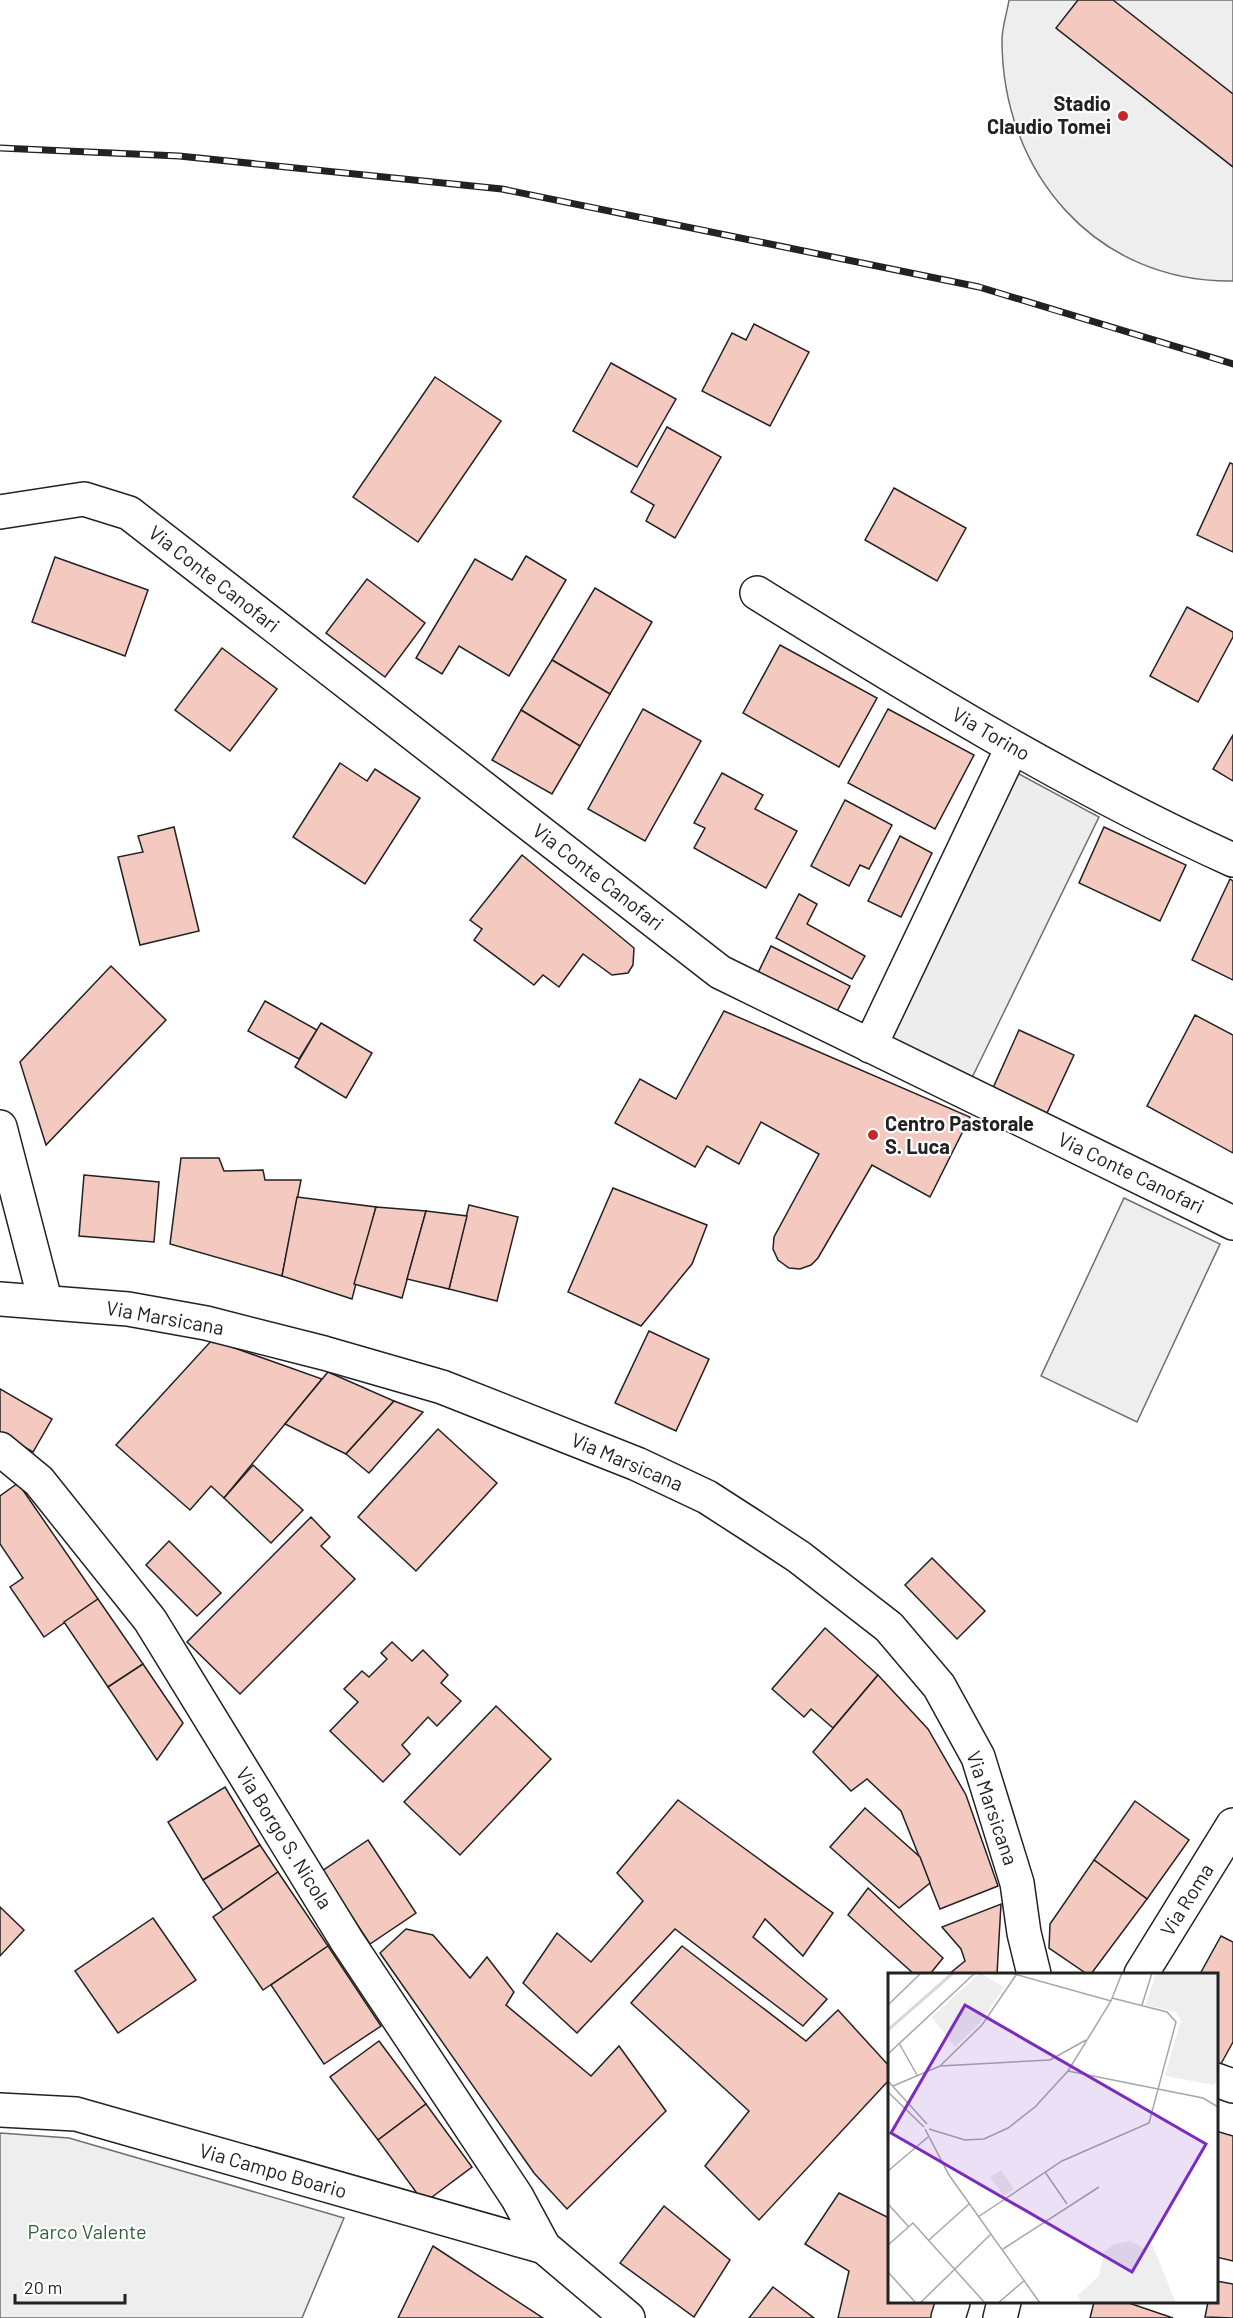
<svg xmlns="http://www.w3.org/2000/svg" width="1233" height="2318" font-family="Barlow,sans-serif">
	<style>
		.green { fill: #eee; stroke: #6f6f6f; stroke-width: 1.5 }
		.parking { fill: #ededed; stroke: #6f6f6f; stroke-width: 1.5 }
		.building { fill: #f3c9c0; stroke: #222; stroke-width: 1.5 }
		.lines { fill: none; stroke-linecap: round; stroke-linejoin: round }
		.minor-casing { stroke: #222; stroke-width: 36 }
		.major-casing { stroke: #222; stroke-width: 36 }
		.minor { stroke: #fff; stroke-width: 33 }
		.major { stroke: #fff; stroke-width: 33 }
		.rail-casing { stroke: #222; stroke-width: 7 }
		.rail { stroke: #fff; stroke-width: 4.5; stroke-dasharray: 14; stroke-linecap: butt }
		.poi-dot { fill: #c62828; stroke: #fff; stroke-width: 2 }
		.labels { text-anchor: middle; stroke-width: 4.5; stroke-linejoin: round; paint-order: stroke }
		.poi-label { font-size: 20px; font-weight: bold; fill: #222; stroke: #fff; text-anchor: end }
		.street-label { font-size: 20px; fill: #222; stroke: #fff }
		.park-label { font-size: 20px; fill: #2f5e38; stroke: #fff }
		.inset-river { fill: none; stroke: #d9d9d9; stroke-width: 3 }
		.inset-road { fill: none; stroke: #a7a7a7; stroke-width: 1.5 }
		.view { fill: #7b2cbf; fill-opacity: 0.15; stroke: #7b2cbf; stroke-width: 3 }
		.inset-edge { fill: none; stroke: #222; stroke-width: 3 }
	</style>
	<rect width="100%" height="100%" fill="#fff"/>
	<g class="green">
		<path d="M1009 0H1233V281C1096 283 1002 173 1002 40 1002 27 1007 13 1009 0Z"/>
		<polygon points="1124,1198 1220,1244 1137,1422 1041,1376"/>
		<polygon points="0,2133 69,2138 344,2218 302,2318 0,2318"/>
	</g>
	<polygon class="parking" points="1004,766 1099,817 965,1092 870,1046"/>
	<g class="building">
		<polygon points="1078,0 1113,0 1233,94 1233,167 1056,28"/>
		<polygon points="754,324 809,352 770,426 702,391 732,333 746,340"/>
		<polygon points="611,363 676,399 637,467 573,431"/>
		<polygon points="435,377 501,421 418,542 353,497"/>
		<polygon points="667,427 721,457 675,538 646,521 654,505 631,492"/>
		<polygon points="1230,463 1233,464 1233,552 1197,535"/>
		<polygon points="894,488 966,528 937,581 865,540"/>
		<polygon points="526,556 566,580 509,676 459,646 442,674 416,658 475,559 512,580"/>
		<polygon points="55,557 148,590 125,656 32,622"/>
		<polygon points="367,579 425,623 385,677 326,633"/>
		<polygon points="595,588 652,622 610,694 552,660"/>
		<polygon points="1187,607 1233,632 1233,637 1198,702 1150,676"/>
		<polygon points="780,645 877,698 839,767 743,713"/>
		<polygon points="222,648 277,689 230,751 175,710"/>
		<polygon points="552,660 610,694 580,746 521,710"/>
		<polygon points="643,709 701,741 645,841 588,809"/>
		<polygon points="888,709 974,755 935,829 848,783"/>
		<polygon points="521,710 580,746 552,794 492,760"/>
		<polygon points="1233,735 1233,781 1213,769"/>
		<polygon points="340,763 367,781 375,769 420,798 365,884 293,837"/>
		<polygon points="722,773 763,795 755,809 797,831 766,888 694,848 705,828 694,823"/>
		<polygon points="845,800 892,825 869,869 860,865 849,886 811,866"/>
		<polygon points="174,827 199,931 140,945 118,857 143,852 138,836"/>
		<polygon points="1104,827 1186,865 1160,921 1079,883"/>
		<polygon points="900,836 932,853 901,917 868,901"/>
		<polygon points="522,855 634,948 633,965 628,973 612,975 583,954 559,987 543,975 534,985 474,940 482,929 470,920"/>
		<polygon points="1230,879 1233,881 1233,980 1192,960"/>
		<polygon points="799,894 817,904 807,924 865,956 852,979 776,938"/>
		<polygon points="771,946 850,986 833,1019 755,979"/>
		<polygon points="111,966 166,1020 46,1145 20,1062"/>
		<polygon points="265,1001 317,1030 299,1059 248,1031"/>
		<polygon points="724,1011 970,1117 930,1197 872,1165 818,1258 811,1265 800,1269 789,1268 778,1260 773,1249 774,1237 819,1154 761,1122 739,1164 707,1146 695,1167 615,1123 640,1079 676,1099"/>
		<polygon points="1195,1015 1233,1035 1233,1153 1147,1106"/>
		<polygon points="321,1023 372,1053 346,1098 295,1067"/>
		<polygon points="1019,1030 1074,1055 1047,1113 993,1088"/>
		<polygon points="181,1158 219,1158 224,1171 263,1170 265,1180 301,1180 282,1276 170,1244"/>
		<polygon points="84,1175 159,1182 154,1242 79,1236"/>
		<polygon points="613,1188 707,1225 692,1264 641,1326 568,1292"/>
		<polygon points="297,1197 376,1207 352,1299 282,1276"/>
		<polygon points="469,1205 518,1217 497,1301 449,1289"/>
		<polygon points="376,1207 426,1211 402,1298 354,1284"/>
		<polygon points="426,1211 467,1216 449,1289 407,1279"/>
		<polygon points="649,1331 709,1359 676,1431 615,1403"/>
		<polygon points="212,1340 322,1379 224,1498 211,1486 190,1510 116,1445"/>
		<polygon points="328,1372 394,1401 346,1454 285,1424"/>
		<polygon points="0,1389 52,1419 33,1452 0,1433"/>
		<polygon points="394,1401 423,1412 369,1473 346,1454"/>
		<polygon points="438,1429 497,1483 416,1571 358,1517"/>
		<polygon points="253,1465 303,1510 271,1543 224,1498"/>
		<polygon points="18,1483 98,1599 44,1637 10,1587 23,1578 0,1544 0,1496"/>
		<polygon points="311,1517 330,1537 321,1546 355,1579 240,1694 187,1642"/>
		<polygon points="169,1541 221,1593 197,1616 146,1565"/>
		<polygon points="932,1558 985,1611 957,1639 905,1585"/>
		<polygon points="98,1599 143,1664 108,1687 64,1622"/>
		<polygon points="825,1628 878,1675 833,1728 811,1709 804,1717 772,1689"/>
		<polygon points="392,1642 412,1661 423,1650 448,1675 441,1683 461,1701 437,1726 428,1717 402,1745 410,1754 383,1782 330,1731 358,1702 344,1689 362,1671 369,1677 387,1659 381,1653"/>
		<polygon points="143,1664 183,1723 157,1760 108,1687"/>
		<polygon points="878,1675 928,1729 966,1795 998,1886 940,1909 901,1811 867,1779 851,1791 813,1752"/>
		<polygon points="496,1706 551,1759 460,1855 404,1802"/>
		<polygon points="225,1787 260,1845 203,1880 168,1822"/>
		<polygon points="678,1800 833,1913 803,1956 765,1919 753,1937 827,1999 803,2026 675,1929 577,2033 523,1983 557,1933 591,1962 643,1901 617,1873"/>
		<polygon points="1135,1801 1189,1840 1147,1899 1094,1860"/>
		<polygon points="865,1808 920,1857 930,1883 899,1908 830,1847"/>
		<polygon points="368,1840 416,1913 370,1944 322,1871"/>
		<polygon points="260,1845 278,1872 223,1910 203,1880"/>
		<polygon points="1094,1860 1147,1899 1091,1974 1087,1974 1049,1948 1050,1924"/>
		<polygon points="278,1872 328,1946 263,1990 213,1917"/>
		<polygon points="868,1888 943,1958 930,1974 914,1974 848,1915"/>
		<polygon points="1001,1904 997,1974 949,1974 965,1961 961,1949 942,1927"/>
		<polygon points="0,1907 24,1930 0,1956"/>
		<polygon points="153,1918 196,1980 118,2033 75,1971"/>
		<polygon points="406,1929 433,1935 470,1978 487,1957 514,1992 506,2005 591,2076 619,2046 666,2111 567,2209 534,2173 380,1953"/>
		<polygon points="1221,1936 1233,1942 1233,2042 1217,2071 1216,1974 1200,1974"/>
		<polygon points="328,1946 381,2026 324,2064 271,1985"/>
		<polygon points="682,1946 806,2041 838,2010 890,2067 890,2079 759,2220 705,2166 749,2111 631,2003"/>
		<polygon points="379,2041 426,2104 378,2140 330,2077"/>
		<polygon points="426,2104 472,2167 424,2203 378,2140"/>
		<polygon points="1216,2131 1233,2136 1233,2261 1216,2257"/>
		<polygon points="839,2193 887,2217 890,2211 890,2302 943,2302 938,2318 838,2318 849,2271 805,2244"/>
		<polygon points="664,2206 730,2260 694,2317 620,2263"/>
		<polygon points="433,2246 543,2318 398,2318"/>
		<polygon points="1216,2281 1233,2284 1233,2318 1205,2317 1208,2302 1216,2302"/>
		<polygon points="773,2287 814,2318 749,2318"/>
		<polygon points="1094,2302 1126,2302 1173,2318 1090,2318"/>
	</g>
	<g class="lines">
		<g class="minor-casing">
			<g id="minor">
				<polyline points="0,512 84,499 129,513 720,972 1233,1223"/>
				<path d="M757 593C912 689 1067 785 1233 860"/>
				<polyline points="870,1046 1012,748"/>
				<polyline points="0,1127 45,1300"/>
				<polyline points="0,1449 39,1481 150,1620 347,1941 517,2197 544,2247 628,2318"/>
				<polyline points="1216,2080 1233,2086"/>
				<polyline points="0,2110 76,2114 544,2247"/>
			</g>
		</g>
		<g class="major-casing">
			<g id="major">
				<polyline points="0,1299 128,1309 206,1323 324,1353 442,1387 637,1464 707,1497 752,1526 799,1557 889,1627 939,1686 978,1757 1017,1883 1024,1933 1034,1974"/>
				<polyline points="1141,1974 1233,1825"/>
				<polyline points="948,2318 953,2302"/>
				<polyline points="1000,2318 1004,2302"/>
			</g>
		</g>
		<use href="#minor" class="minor"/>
		<use href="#major" class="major"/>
		<g class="rail-casing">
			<polyline id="rail" points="0,148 179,156 502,189 979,287 1233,364"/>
		</g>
		<use href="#rail" class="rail"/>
	</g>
	<g class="poi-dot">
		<circle cx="1123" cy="116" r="6"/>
		<circle cx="873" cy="1135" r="6"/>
	</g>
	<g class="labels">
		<g class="poi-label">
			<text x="1111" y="111">Stadio<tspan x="1111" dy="23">Claudio Tomei</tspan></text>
			<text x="885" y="1131" text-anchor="start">Centro Pastorale<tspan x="885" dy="23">S. Luca</tspan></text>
		</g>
		<g class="street-label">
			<text transform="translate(214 579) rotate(38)" y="7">Via Conte Canofari</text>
			<text transform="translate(991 734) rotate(30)" y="7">Via Torino</text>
			<text transform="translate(598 877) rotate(38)" y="7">Via Conte Canofari</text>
			<text transform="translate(1131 1173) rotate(26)" y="7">Via Conte Canofari</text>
			<text transform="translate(165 1318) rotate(10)" y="7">Via Marsicana</text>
			<text transform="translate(627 1462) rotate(23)" y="7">Via Marsicana</text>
			<text transform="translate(992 1808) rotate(71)" y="7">Via Marsicana</text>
			<text transform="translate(284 1838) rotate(58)" y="7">Via Borgo S. Nicola</text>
			<text transform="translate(1187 1900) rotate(-58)" y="7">Via Roma</text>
			<text transform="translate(273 2171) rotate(16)" y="7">Via Campo Boario</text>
		</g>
		<g class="park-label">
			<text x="87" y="2239">Parco Valente</text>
		</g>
	</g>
	<g transform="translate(888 1973)">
		<rect width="330" height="330" fill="#fff"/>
		<path d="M92 0 116 14 92 50 67 74 44 44ZM268 0H330V106L326 112 277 103 293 47 288 39 258 32ZM113 197 126 216 116 223 102 204ZM242 268 259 277 264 271 288 330H193L190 322 211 303 216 279 226 271Z" fill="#eee"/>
		<path class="inset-river" d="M0 57 65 0"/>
		<path class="inset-road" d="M126 1 223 28M0 32 33 0M254 32 264 0M11 70 29 102M0 81 87 0M52 93 94 52 128 2M180 98 315 125 330 134M0 108 39 151M5 113 52 93 162 87 198 67M0 119 36 154M37 156 61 202 152 330M41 156 77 167 96 166 120 155 147 134 180 98 223 28 234 0M0 198 40 164M157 199 179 231M0 231 21 254M90 244 174 188 261 150 288 49 279 39 224 25M41 267 81 231M0 272 25 250 97 330M115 276 211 214M0 299 28 330M32 330 103 261M110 330 137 307"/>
		<path class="view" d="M77 32 318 171 244 299 3 160Z"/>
		<rect width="330" height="330" class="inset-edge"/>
	</g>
	<path d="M15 2294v9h110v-9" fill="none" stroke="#222222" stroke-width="3"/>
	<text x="24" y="2294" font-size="18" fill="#222222" stroke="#ffffff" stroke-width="4.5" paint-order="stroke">20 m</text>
</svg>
